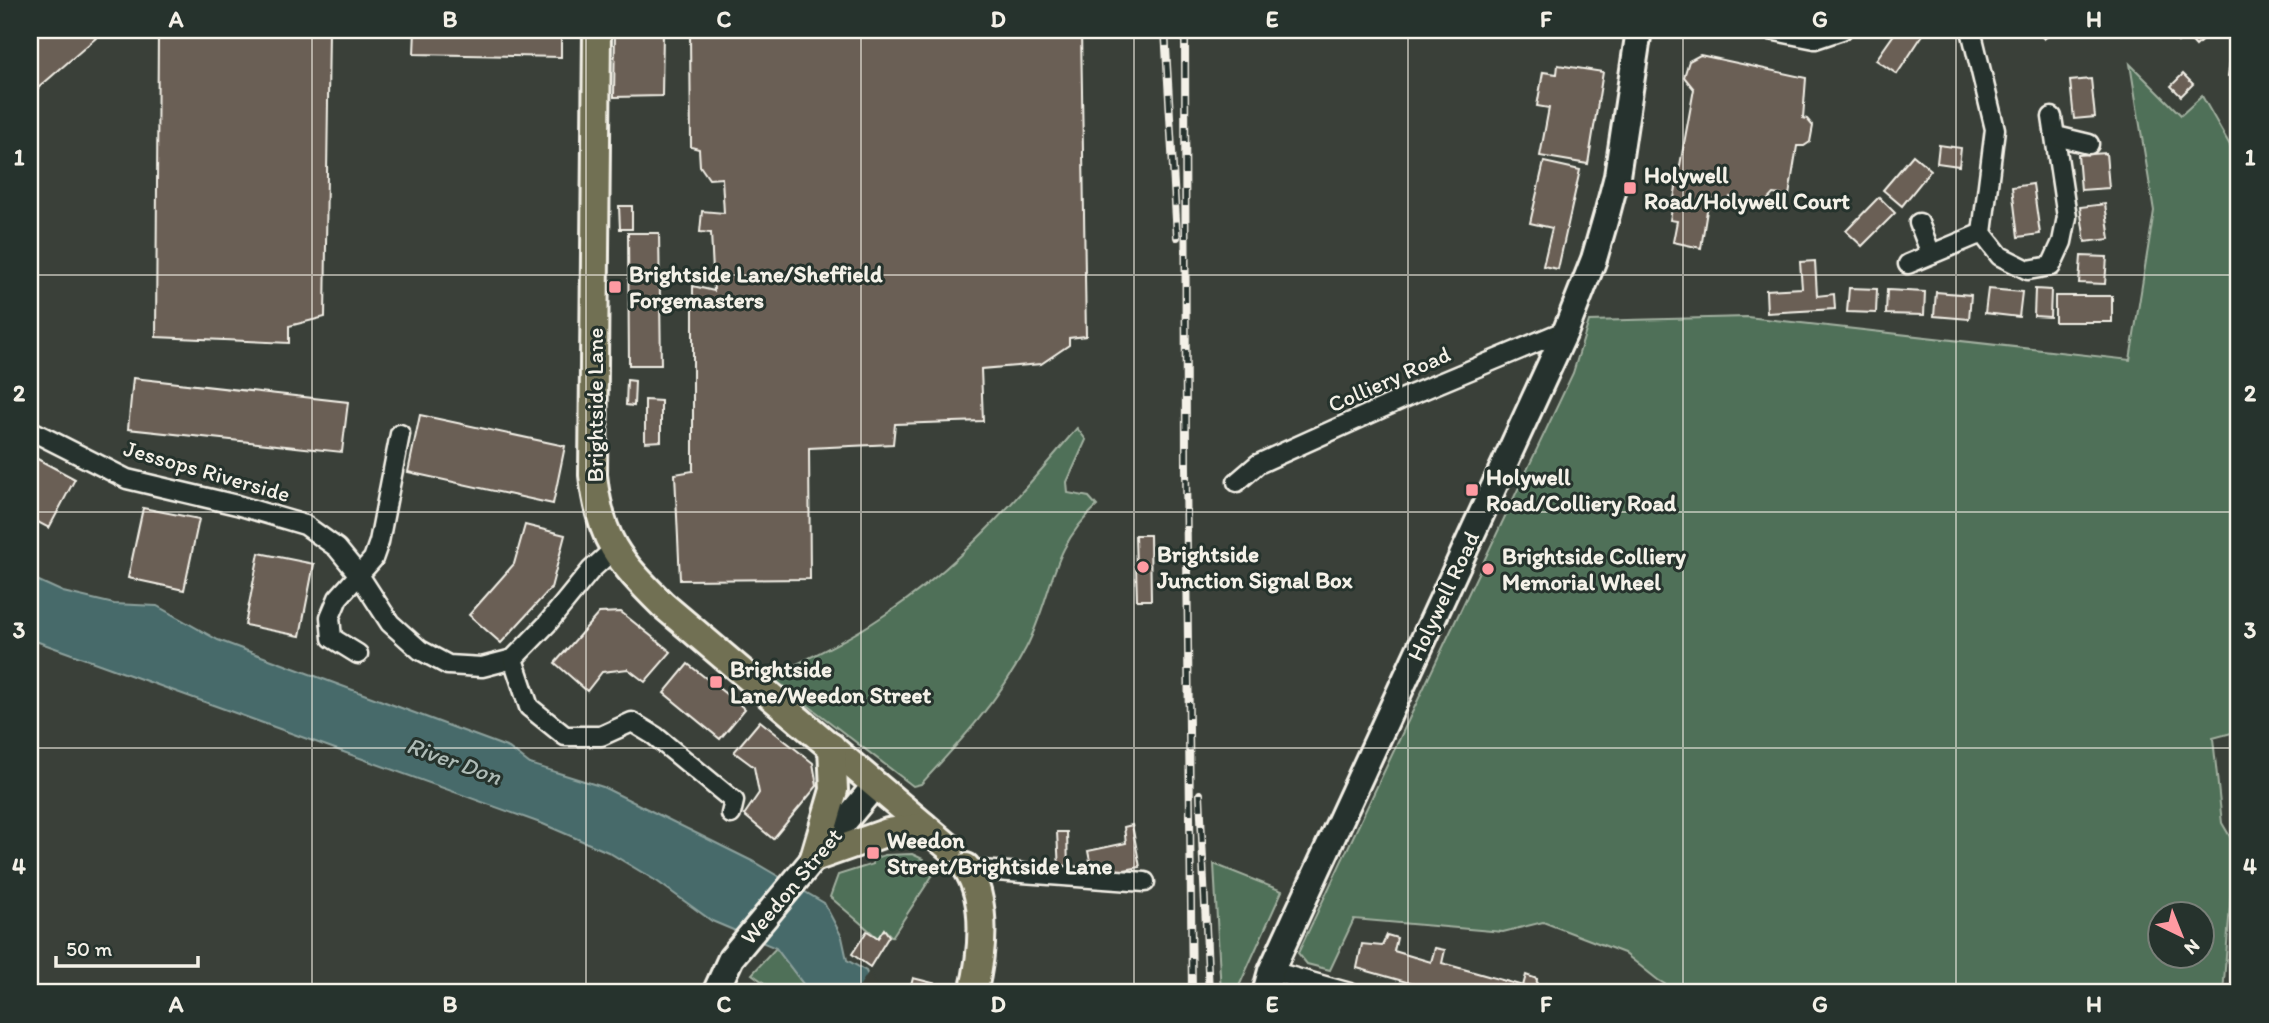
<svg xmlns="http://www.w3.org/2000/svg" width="2269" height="1023" font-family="Itim,sans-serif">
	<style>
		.green { fill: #506f58; stroke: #a2b0a0; stroke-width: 2; fill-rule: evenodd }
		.water { fill: #466a6a; stroke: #8ca09c; stroke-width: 2 }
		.pier { fill: #3a4039 }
		.building { fill: #6a5e55; stroke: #f4f1e8; stroke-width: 2 }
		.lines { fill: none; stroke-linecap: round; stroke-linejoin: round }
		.street-casing { stroke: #f4f1e8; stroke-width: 23 }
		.secondary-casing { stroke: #f4f1e8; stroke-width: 30 }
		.primary-casing { stroke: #f4f1e8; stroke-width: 32 }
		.street { stroke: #26332d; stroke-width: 18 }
		.secondary { stroke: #26332d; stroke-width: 24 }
		.primary { stroke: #716f52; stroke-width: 26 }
		.rail-casing { stroke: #f4f1e8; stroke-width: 8 }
		.rail { stroke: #26332d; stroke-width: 5; stroke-dasharray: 16; stroke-linecap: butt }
		.grid { fill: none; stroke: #f4f1e8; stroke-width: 2; stroke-opacity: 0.55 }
		.poi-dot { fill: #ff9aa2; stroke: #26332d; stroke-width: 2.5 }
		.labels { text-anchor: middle; stroke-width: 6; stroke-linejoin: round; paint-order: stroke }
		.poi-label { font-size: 23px; font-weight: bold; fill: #f4f1e8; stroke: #26332d; text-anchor: start }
		.street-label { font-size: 23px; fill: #f4f1e8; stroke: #26332d }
		.water-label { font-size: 24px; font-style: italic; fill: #aebbb6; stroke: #26332d }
		.neatline { fill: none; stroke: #f4f1e8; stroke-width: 2.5 }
		.grid-label { font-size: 23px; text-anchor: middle; font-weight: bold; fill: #f4f1e8 }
	</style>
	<rect width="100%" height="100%" fill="#3a4039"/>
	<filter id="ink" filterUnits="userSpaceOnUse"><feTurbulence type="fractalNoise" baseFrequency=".0143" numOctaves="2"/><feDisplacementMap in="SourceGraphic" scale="14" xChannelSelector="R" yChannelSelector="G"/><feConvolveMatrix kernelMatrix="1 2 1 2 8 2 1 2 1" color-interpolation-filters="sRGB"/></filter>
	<g filter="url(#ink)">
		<g class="green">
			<path d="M2130 64 2181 115 2202 96 2239 161V303L2232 352 2239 351V731L2213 738 2222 823 2235 845 2223 993H1680L1658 980 1624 953 1543 922 1503 932 1354 919 1330 970 1307 964 1298 953 1573 373 1589 321 1747 317 2130 360 2154 211ZM2160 914H2202V956H2160Z"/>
			<path d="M1077 428 1086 440 1067 482 1068 493 1089 497 1097 506C1049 549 1053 596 1026 648 1000 699 960 742 921 784L913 786 771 677C808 658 846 641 880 618 957 569 1019 497 1077 428Z"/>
			<polygon points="912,854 923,859 934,873 892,937 884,929 878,938 830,897 838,875 873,864 872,859 885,855"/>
			<polygon points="1214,864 1282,891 1236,993 1221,993"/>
			<polygon points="776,948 810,993 778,993 752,974"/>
		</g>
		<polygon class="water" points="30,577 63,592 114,604 157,606 218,640 509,748 530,764 603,787 752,861 824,903 842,937 847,960 866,971 875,993 810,993 776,948 712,921 658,882 608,852 543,824 30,639"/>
		<polygon class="pier" points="869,971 879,993 855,993"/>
		<g class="building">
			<polygon points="40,30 89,30 96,38 30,95 30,38"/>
			<polygon points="158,30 329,30 325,317 289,326 289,343 156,337"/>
			<polygon points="415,30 561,30 561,57 414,54"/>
			<polygon points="615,30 663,30 662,96 614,97"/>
			<polygon points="709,30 1081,30 1086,336 1069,338 1069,345 1041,364 981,369 983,421 895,424 893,444 809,448 810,579 680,580 675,474 693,471 693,286 714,291 711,233 700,232 702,211 724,213 722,178 709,179 700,166 699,149 691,147 690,33 709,32"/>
			<polygon points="1897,30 1926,30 1897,74 1876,60"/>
			<polygon points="2036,30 2056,30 2044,39"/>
			<polygon points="2167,30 2210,30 2211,32 2196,46 2186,35 2178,42"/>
			<polygon points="1700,55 1806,78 1803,118 1807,119 1813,126 1810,142 1804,146 1797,146 1789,196 1773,194 1761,207 1730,197 1729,202 1709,198 1701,248 1673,242 1677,221 1670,220 1694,89 1684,77 1689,61"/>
			<polygon points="2230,62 2239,64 2239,78 2228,76"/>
			<polygon points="1558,65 1603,72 1588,164 1540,156 1549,108 1537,106 1543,72 1557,74"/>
			<polygon points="2183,74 2193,84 2181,96 2171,86"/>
			<polygon points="2091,79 2095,117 2074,119 2070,81"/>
			<polygon points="1939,145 1961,148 1959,166 1937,163"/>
			<polygon points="2106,153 2109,188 2081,190 2078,155"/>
			<polygon points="1913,155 1931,170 1902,206 1883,190"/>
			<polygon points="1544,162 1580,170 1558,269 1543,266 1552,228 1530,223"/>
			<polygon points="2033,184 2040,234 2018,237 2012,187"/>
			<polygon points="1879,197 1895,213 1862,246 1846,231"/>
			<polygon points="2105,204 2110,239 2085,242 2080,207"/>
			<polygon points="619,206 632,206 632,229 620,229"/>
			<polygon points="628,233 659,233 661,365 629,365"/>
			<polygon points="2081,256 2107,257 2105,284 2079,283"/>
			<polygon points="1815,261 1817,296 1834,294 1835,309 1767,313 1766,290 1802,288 1800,262"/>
			<polygon points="1849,288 1877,289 1876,313 1847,312"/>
			<polygon points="1988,289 2022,292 2019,317 1985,313"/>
			<polygon points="2035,289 2051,290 2050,317 2034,316"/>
			<polygon points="1887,290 1925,292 1924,315 1886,314"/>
			<polygon points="1936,292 1971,295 1969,319 1934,316"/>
			<rect x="2055" y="296" width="57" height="26"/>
			<polygon points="133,378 348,402 342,452 128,429"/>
			<polygon points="627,380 635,381 634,406 626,405"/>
			<polygon points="645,400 661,401 661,441 645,442"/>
			<polygon points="420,415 565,446 553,504 408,472"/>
			<polygon points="30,455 75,479 49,528 30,518"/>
			<polygon points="143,508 199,519 184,590 128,578"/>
			<polygon points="525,525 565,535 551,588 501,643 469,615 514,564"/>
			<polygon points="1135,535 1150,535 1151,600 1137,600"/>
			<polygon points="259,553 314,564 300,636 245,625"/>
			<polygon points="621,612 671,652 645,682 628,669 602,672 587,691 555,663 599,613"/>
			<polygon points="688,664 745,709 720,739 664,693"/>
			<polygon points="760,721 813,763 817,786 773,839 744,815 759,793 754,767 734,752"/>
			<polygon points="1132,825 1140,867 1093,876 1088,851 1126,843 1124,827"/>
			<polygon points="1057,832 1067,832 1068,870 1059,870"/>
			<polygon points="884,929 889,936 870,967 852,954 867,931 878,938"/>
			<polygon points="1387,935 1397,938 1394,951 1431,962 1435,948 1445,950 1442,963 1523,986 1526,975 1537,979 1536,990 1545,993 1445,993 1357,968 1362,944 1382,946"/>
			<polygon points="913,978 952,988 950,993 909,993"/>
			<polygon points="1546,984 1560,989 1559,993 1545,993"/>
		</g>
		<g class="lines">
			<g class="street-casing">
				<g id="street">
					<polyline points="1770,30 1815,39 1842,30"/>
					<polyline points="1971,30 1995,129 1982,233 2000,256 2028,270 2051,266 2062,242 2067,217 2052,117"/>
					<polyline points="2056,136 2089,144"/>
					<polyline points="1919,223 1931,254"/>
					<polyline points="1908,264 1982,233"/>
					<polyline points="30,430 127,479 237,505 305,525 337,548 359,575 390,623 420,650 448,665 482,667 513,659 547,624 591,570 613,550"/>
					<polyline points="1237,482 1258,464 1413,394 1566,330"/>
					<polyline points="358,654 332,638 330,617 338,598 373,559 379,542 400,434"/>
					<polyline points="513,659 529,707 565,736 601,736 632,722 655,736 734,801 731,814"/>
					<polyline points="968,869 1145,882"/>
					<polyline points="1271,971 1350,993"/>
				</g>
			</g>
			<g class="secondary-casing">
				<g id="secondary">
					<polyline points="715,993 731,958 875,785"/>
					<polyline points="1265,993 1271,971 1566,330 1594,259 1607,214 1617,176 1639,30"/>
				</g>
			</g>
			<g class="primary-casing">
				<g id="primary">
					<path d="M597 30 593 475C600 540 618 560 663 605L950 848"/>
					<polyline points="814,858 888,832 924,826"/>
					<polyline points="814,858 834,790 832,747"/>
					<path d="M966 867C989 901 982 956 973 993"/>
				</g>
			</g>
			<use href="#street" class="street"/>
			<use href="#secondary" class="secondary"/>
			<use href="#primary" class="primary"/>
			<g class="rail-casing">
				<g id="rail">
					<polyline points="1165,30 1177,237"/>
					<polyline points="1185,30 1186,468 1192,993"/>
					<polyline points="1200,794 1209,993"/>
				</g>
			</g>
			<use href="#rail" class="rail"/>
		</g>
	</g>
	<path class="grid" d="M312 30V993M586 30V993M861 30V993M1134 30V993M1408 30V993M1683 30V993M1956 30V993M30 275H2239M30 512H2239M30 748H2239"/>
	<g class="poi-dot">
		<rect x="1623" y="181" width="14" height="14" rx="3.5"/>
		<rect x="608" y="280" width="14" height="14" rx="3.5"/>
		<rect x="1465" y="483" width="14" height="14" rx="3.5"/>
		<circle cx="1143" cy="567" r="7"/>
		<circle cx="1488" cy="569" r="7"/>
		<rect x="709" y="675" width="14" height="14" rx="3.5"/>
		<rect x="866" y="846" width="14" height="14" rx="3.5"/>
	</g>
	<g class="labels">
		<g class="poi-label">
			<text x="1644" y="183">Holywell<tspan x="1644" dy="26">Road/Holywell Court</tspan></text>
			<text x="629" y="282">Brightside Lane/Sheffield<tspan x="629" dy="26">Forgemasters</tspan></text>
			<text x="1486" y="485">Holywell<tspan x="1486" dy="26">Road/Colliery Road</tspan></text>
			<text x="1157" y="562">Brightside<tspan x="1157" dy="26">Junction Signal Box</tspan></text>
			<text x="1502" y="564">Brightside Colliery<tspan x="1502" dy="26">Memorial Wheel</tspan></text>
			<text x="730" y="677">Brightside<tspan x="730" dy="26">Lane/Weedon Street</tspan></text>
			<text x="887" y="848">Weedon<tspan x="887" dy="26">Street/Brightside Lane</tspan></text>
		</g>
		<g class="street-label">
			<text transform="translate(1389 379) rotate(-24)" y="8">Colliery Road</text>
			<text transform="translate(595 405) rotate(-90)" y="8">Brightside Lane</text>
			<text transform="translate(207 471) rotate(16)" y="8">Jessops Riverside</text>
			<text transform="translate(1443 596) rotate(-65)" y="8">Holywell Road</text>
			<text transform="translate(791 886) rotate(-50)" y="8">Weedon Street</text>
		</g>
		<g class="water-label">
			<text transform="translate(454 761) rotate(20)" y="8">River Don</text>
		</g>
	</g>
	<rect width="2269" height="1023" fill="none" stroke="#26332d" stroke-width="77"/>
	<g transform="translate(2181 935) rotate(137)"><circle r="33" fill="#26332d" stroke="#787f78" stroke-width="2"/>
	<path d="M0-5L12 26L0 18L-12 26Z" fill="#ff9aa2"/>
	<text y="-10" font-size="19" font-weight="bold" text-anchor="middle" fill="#f4f1e8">N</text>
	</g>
	<path d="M56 956v10h142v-10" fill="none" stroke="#f4f1e8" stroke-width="3.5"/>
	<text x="66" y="956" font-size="21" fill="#f4f1e8" stroke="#26332d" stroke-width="5" paint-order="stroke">50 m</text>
	<rect x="38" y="38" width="2192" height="946" class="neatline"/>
	<g class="grid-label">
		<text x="176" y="27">A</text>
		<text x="450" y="27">B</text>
		<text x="724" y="27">C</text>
		<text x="998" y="27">D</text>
		<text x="1272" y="27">E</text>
		<text x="1546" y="27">F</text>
		<text x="1820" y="27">G</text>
		<text x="2094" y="27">H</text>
		<text x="19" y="165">1</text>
		<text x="2250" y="165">1</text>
		<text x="19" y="401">2</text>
		<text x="2250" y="401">2</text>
		<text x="19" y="638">3</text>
		<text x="2250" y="638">3</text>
		<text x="19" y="874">4</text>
		<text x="2250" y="874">4</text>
		<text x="176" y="1012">A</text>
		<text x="450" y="1012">B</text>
		<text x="724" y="1012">C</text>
		<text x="998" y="1012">D</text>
		<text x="1272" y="1012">E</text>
		<text x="1546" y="1012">F</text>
		<text x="1820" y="1012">G</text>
		<text x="2094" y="1012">H</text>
	</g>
</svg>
